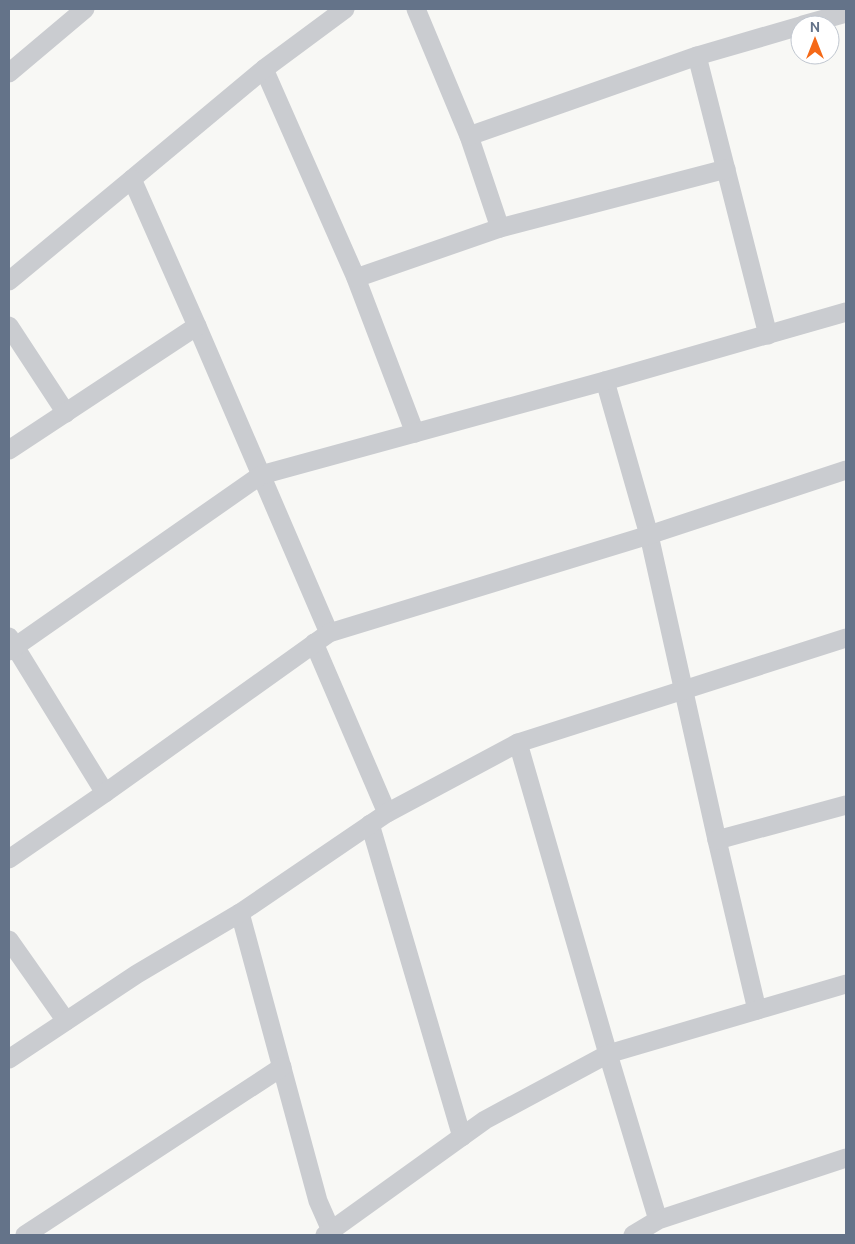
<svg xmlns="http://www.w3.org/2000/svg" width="855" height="1244" font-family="Ubuntu,sans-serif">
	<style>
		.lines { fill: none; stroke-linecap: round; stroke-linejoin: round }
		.street { stroke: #caccd0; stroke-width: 19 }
	</style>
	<rect width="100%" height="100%" fill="#f8f8f5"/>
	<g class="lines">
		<g class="street">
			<polyline points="416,9 469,136 500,228"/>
			<polyline points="803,25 846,13"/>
			<polyline points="697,56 768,335"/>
			<polyline points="264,69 356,278 415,433"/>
			<polyline points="9,73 85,9"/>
			<polyline points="469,136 697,56 800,26"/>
			<polyline points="132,179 264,69 345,9"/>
			<polyline points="356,278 500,228 726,169"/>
			<polyline points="9,281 132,179 197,326 329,633"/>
			<polyline points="9,326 66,413"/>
			<polyline points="605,381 649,535 717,840 757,1010"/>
			<polyline points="9,450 197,326"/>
			<polyline points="9,637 105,793"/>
			<polyline points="314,643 387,813"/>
			<polyline points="9,651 261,475 605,381 846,312"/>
			<polyline points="518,743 608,1054 658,1220"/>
			<polyline points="370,824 462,1137"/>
			<polyline points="717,840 846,805"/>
			<polyline points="9,859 105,793 329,633 649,535 846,470"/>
			<polyline points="240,913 318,1201 333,1235"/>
			<polyline points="9,940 66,1021"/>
			<polyline points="9,1059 137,974 240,913 387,813 518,743 846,638"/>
			<polyline points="25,1235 282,1067"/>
			<polyline points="325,1235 485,1120 608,1054 846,984"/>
			<polyline points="633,1235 658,1220 846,1158"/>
		</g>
	</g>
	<rect width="855" height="1244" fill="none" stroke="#647389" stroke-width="20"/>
	<g transform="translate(815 40)"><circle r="24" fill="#ffffff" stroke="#c1c7d0"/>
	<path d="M0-4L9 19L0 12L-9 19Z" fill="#f56917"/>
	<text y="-8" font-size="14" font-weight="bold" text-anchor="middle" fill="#647389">N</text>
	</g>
</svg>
